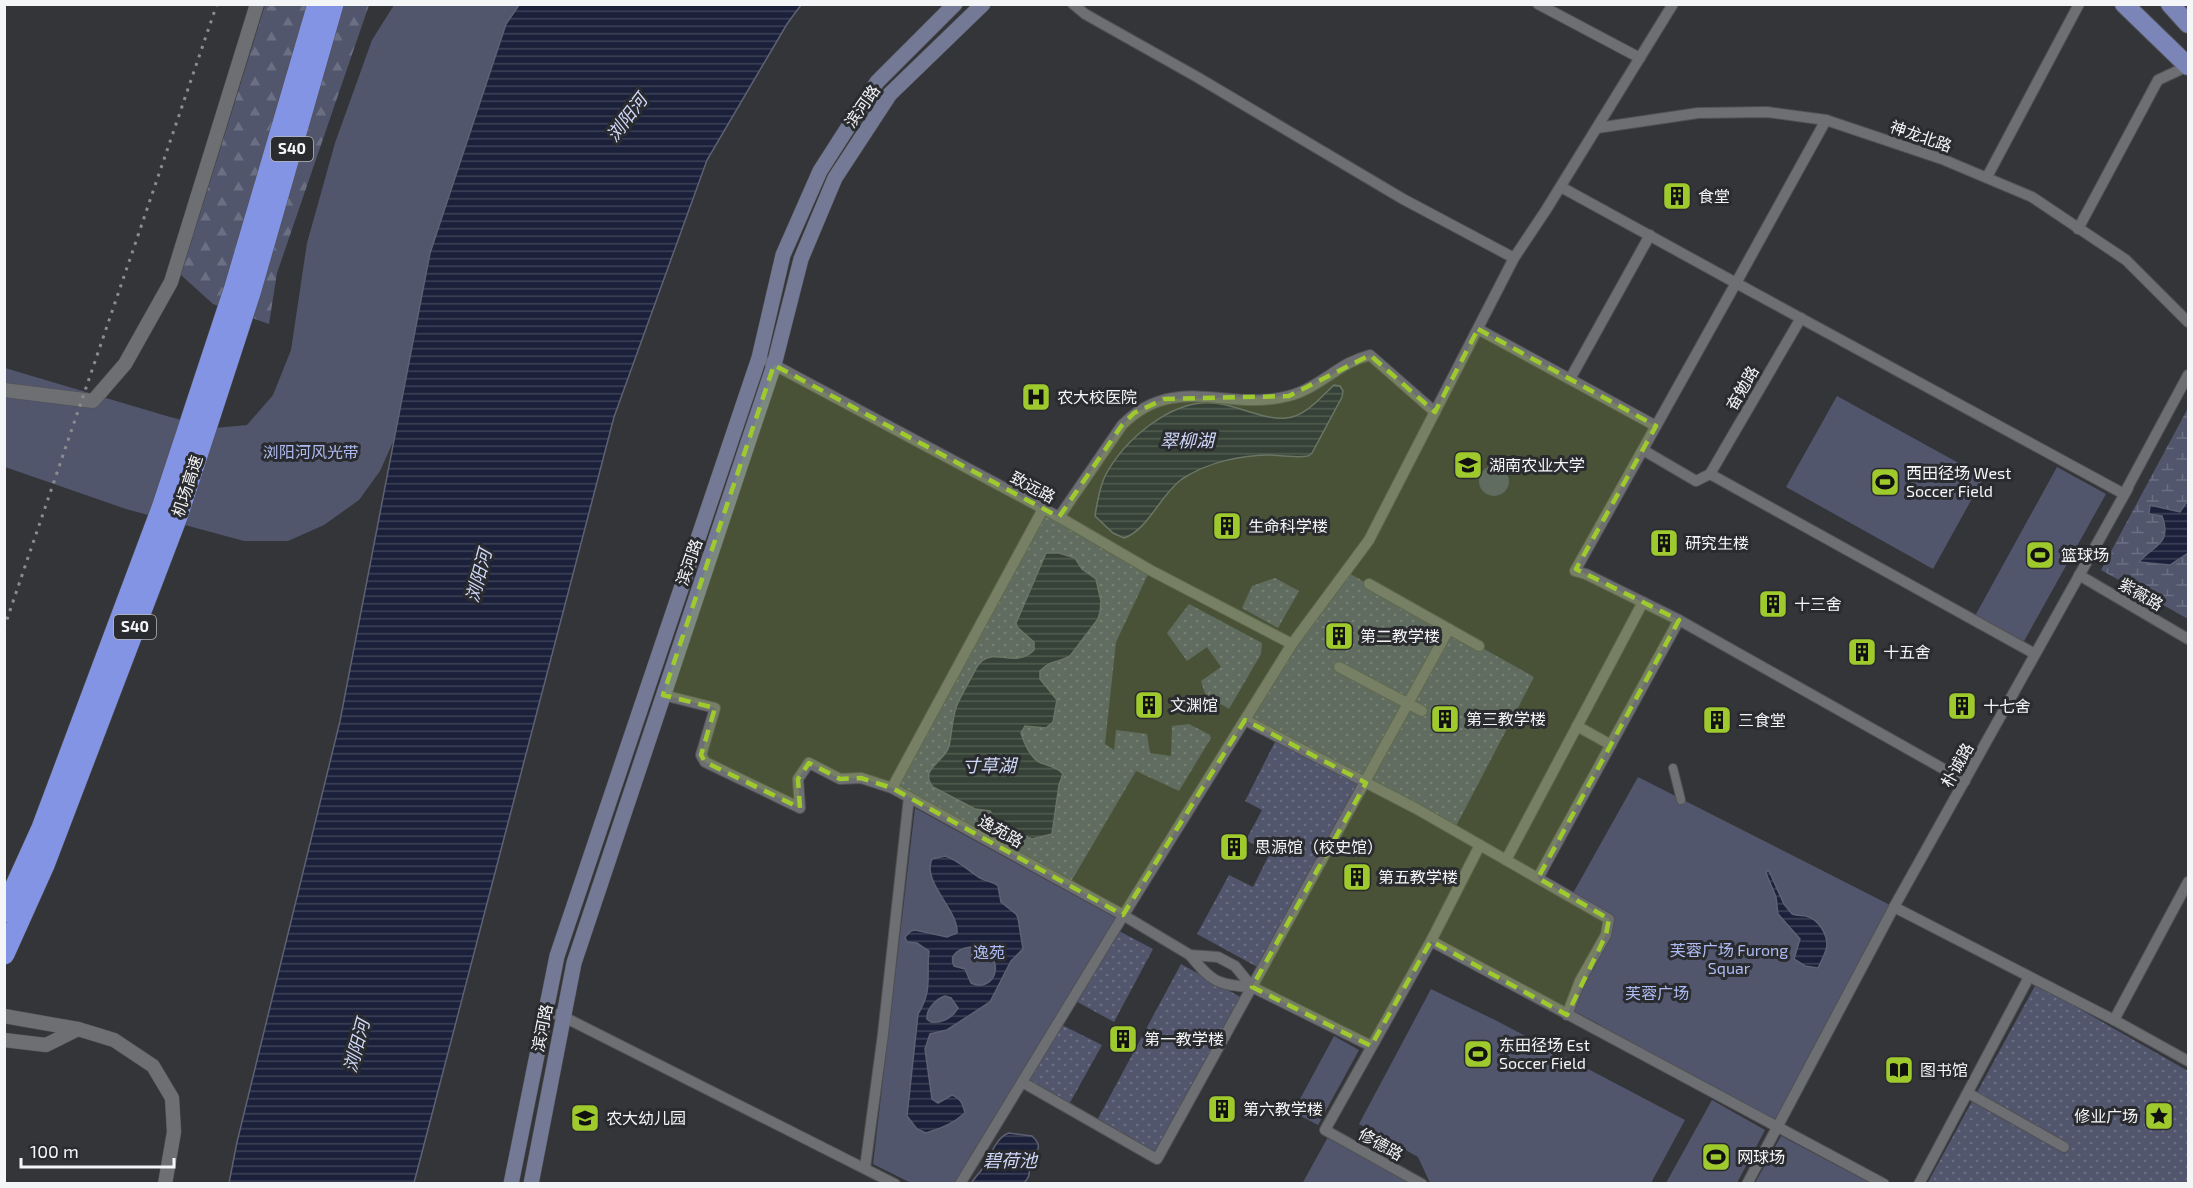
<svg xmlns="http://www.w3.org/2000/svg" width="2193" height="1188" font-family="'Exo 2','Noto Sans SC',sans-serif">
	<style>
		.grass { fill: url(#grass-dots) }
		.forest { fill: url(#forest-firs) }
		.wetland { fill: url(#wetland-marsh) }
		.green { fill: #51566d }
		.water { fill: url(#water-rules); stroke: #5d6173; stroke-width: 1.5; fill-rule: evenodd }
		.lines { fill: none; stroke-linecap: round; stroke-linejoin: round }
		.pedestrian-casing { stroke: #505154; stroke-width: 10 }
		.minor-casing { stroke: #505154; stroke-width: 12 }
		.tertiary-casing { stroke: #505154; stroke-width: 15 }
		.secondary-casing { stroke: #505154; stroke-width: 16 }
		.primary-casing { stroke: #505154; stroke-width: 20 }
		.motorway-casing { stroke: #505154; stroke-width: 22 }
		.pedestrian { stroke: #6d6f73; stroke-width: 8 }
		.minor { stroke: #6d6f73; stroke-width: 10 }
		.tertiary { stroke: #6d6f73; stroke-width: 14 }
		.secondary { stroke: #747a95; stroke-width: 15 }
		.primary { stroke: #7b85b7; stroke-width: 18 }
		.motorway { stroke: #8494e4; stroke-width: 21 }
		.rail { stroke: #8b8c8f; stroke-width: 3; stroke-dasharray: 3 6; stroke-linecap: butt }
		.marked { fill: #9fca2d; fill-opacity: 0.2; stroke: #9fca2d; stroke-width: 4.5; stroke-dasharray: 12 8; stroke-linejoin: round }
		.labels { text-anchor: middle; stroke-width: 6; stroke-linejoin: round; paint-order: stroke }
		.shield { fill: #2a2b2f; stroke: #b7b8bb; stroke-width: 1.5 }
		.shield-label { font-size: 15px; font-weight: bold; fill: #f4f5f7 }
		.street-label { font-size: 16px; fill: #f4f5f7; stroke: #2a2b2f }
		.poi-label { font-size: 16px; fill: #f4f5f7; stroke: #2a2b2f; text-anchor: start }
		.park-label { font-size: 16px; fill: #aebbf2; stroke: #2a2b2f }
		.water-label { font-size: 18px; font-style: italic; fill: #cfd8fa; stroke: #2a2b2f }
	</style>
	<defs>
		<pattern id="grass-dots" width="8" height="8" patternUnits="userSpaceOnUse" patternTransform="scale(1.5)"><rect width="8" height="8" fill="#51566d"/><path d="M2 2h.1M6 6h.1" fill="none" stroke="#6b6f83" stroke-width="1.8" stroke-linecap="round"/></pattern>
		<pattern id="forest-firs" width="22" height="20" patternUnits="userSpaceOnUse" patternTransform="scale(1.5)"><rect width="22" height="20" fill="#51566d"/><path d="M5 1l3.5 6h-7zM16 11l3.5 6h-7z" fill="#6b6f83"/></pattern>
		<pattern id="wetland-marsh" width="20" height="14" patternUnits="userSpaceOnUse" patternTransform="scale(1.5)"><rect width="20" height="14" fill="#51566d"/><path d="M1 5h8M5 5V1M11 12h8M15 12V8" fill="none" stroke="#6b6f83"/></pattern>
		<pattern id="water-rules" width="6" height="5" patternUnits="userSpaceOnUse" patternTransform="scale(1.5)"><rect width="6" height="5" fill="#1c213b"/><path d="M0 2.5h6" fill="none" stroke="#3e4258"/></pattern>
	</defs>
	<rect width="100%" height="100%" fill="#343539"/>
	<g class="grass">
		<polygon points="1043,509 1150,570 1116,642 1105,744 1114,750 1116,730 1147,734 1150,753 1171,756 1172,726 1189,724 1210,735 1211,738 1179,791 1136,771 1069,885 892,788"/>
		<polygon points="1345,571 1534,677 1454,830 1366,784 1261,969 1197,934 1229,875 1253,887 1270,853 1246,840 1262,810 1245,801 1277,738 1245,720"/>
		<polygon points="1275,578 1299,591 1278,628 1242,608 1252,586"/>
		<polygon points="1189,604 1262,643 1261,654 1229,709 1205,694 1201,681 1221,667 1207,647 1187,661 1167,633"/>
		<polygon points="1115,929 1153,949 1114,1022 1072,999"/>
		<polygon points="1181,964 1244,999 1157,1159 1095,1124"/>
		<polygon points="2036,984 2188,1071 2188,1183 1927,1184"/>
		<polygon points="1058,1023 1102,1045 1067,1108 1022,1082"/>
	</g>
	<polygon class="forest" points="265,5 369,5 277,273 269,324 213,304 181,275"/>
	<polygon class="wetland" points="2188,408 2188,619 2101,570"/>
	<g class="green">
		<polygon points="394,5 519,5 506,24 430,253 396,435 380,471 359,500 324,525 288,541 244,541 126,509 5,467 5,368 170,417 215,428 247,425 273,395 291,350 307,243 335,143 372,40"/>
		<polygon points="1837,396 1984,477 1933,569 1786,487"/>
		<circle cx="1494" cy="481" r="15"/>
		<polygon points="2057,467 2106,494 2023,643 1975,616"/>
		<polygon points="1638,777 1894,907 1778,1127 1648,1058 1597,1023 1573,1011 1587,961 1614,917 1572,895"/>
		<polygon points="915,808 1116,918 955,1183 911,1183 873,1164"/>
		<polygon points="1431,989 1495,1020 1685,1120 1651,1183 1430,1183 1418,1157 1359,1124"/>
		<polygon points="1334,1036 1359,1050 1318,1125 1293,1112"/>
		<polygon points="1712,1100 1765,1130 1737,1183 1666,1183"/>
		<polygon points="1781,1136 1870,1183 1755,1183"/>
		<polygon points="1328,1137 1412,1184 1302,1184"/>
	</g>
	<g class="water">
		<polygon points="519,5 801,5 787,24 707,160 614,417 414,1183 229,1183 237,1142 340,721 430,253 506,24"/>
		<path d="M1334 385 1340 386 1343 391 1342 397 1312 453 1308 456C1297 458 1283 456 1271 455 1241 455 1208 462 1182 479 1160 495 1148 530 1124 538L1113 533 1095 516C1097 503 1099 489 1105 476 1124 440 1171 399 1214 403 1238 405 1262 420 1286 418 1305 417 1321 397 1334 385Z"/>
		<path d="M2188 500V553L2170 565 2139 562C2155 544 2172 544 2162 516L2149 514 2150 505 2180 512Z"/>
		<path d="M1046 553H1059L1075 558 1082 569 1096 579 1101 601 1100 612 1098 619 1070 656C1059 663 1051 659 1040 671V679L1057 700 1053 722 1046 728 1025 726 1021 733C1024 743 1031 759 1041 763 1049 766 1058 767 1063 774L1059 785 1052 834 1032 839 998 825 990 811 975 809 933 787C918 769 945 762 949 746 952 732 952 718 957 705 961 695 967 686 972 676 975 671 977 664 982 661 997 649 1016 668 1034 650V642L1017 627 1016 623Z"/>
		<path d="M945 856C959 860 968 871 980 878 986 882 993 881 998 886L1001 902 1016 914 1018 918 1023 949 1011 961 990 1002 947 1030 930 1034 925 1049 932 1099 938 1103 952 1095C961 1098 963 1105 965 1113 954 1123 940 1129 926 1133L917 1129 907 1116 918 1014C933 990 926 976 929 951L917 943 907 942 905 937 911 931 915 930 947 937 957 933C959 910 921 882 932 859ZM971 947C1011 953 995 995 971 983L965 969 954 966C948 954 961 948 971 947ZM945 996 951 998 958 1008C952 1018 943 1023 931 1022L927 1019C926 1009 936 999 945 996Z"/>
		<path d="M1767 871H1769L1784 904 1792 914C1797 916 1801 915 1806 916 1819 919 1830 937 1826 950 1824 956 1821 962 1818 968L1805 966 1794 959 1800 939 1778 914 1776 897 1766 873Z"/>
		<path d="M1009 1133 1032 1136C1045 1148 1035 1151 1031 1161 1027 1171 1033 1173 1024 1183H971C975 1178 979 1173 983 1168 990 1157 996 1137 1009 1133Z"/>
	</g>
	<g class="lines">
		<g class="pedestrian-casing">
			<polyline id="pedestrian" points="1673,768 1681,800"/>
		</g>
		<g class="minor-casing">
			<g id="minor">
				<polyline points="1073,4 1085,14 1197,77 1403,199 1514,258"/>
				<polyline points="1538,4 1640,58"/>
				<polyline points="1826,120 1736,283 2124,494"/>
				<polyline points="1597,128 1698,113 1767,112 1826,120 1942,159 2032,197 2126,260 2188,322"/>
				<polyline points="1987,177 2079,4"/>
				<polyline points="1561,187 1736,283 1575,571 1586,574 1679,620 1965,781"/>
				<polyline points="2078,229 2158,80 2188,66"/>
				<polyline points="1478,329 1656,426"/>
				<polyline points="769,362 1059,517 1150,570 1292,644"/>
				<polyline points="1570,379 1650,235"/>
				<polyline points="1643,450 1696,481 1710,474 2035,654"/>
				<polyline points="1710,474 1801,318"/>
				<polyline points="1043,509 892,788 1123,915 1190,955 1218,957 1235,966 1252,987 1371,1046"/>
				<path d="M1059 517 1122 425C1174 372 1229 412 1288 396 1310 391 1329 374 1349 363 1355 360 1363 357 1370 355L1435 412"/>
				<polyline points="2079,575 2188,639"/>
				<polyline points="1369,584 1479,646"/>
				<polyline points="1339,667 1422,711"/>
				<polyline points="663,695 715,708 701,755 705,762 800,808 798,779 809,763 840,779 861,778 892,788"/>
				<polyline points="1245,720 1417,809 1609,919 1606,935 1580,981 1567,1015"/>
				<polyline points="1577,726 1611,745"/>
				<polyline points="1506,860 1643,602"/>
				<polyline points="1538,878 1679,620"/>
				<polyline points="1894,907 2114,1020 2188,1061"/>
				<polyline points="1431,941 1884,1184"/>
				<path d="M1190 955C1212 982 1217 985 1252 987"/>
				<polyline points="545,1010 562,1016 895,1184"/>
				<polyline points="2114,1020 2188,882"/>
				<polyline points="1022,1082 1157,1159 1449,629"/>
				<polyline points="1968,1093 2064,1147"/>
				<polyline points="865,1168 883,1034 909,797"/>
				<polyline points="960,1184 1115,929 1292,644 1369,540 1514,258 1546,210 1673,4"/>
				<polyline points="1422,1184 1325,1130 1431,941 1480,845"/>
				<polyline points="1747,1184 1894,907 2128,488 2124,494 2188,375"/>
				<polyline points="1919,1184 2029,977"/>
			</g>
		</g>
		<g class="tertiary-casing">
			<g id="tertiary">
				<polyline points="4,390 93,401 125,364 171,282 257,4"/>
				<polyline points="4,1016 78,1029 114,1040 153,1066 172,1098 174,1132 165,1184"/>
				<polyline points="4,1040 46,1045 78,1029"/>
			</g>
		</g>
		<g class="secondary-casing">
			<g id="secondary">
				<polyline points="511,1184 557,956 759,358 783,255 820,171 877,82 955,4"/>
				<polyline points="531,1184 574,963 774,365 801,259 835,178 890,94 983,4"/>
			</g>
		</g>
		<g class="primary-casing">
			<g id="primary">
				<polyline points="2124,4 2188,66"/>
				<polyline points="2170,4 2188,24"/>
			</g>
		</g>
		<g class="motorway-casing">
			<g id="motorway">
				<polyline points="4,912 42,828 162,508 235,287 318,4"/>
				<polyline points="4,954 44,865 178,514 250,293 333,4"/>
			</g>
		</g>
		<use href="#pedestrian" class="pedestrian"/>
		<use href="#minor" class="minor"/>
		<use href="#tertiary" class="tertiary"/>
		<use href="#secondary" class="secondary"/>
		<use href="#primary" class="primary"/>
		<use href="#motorway" class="motorway"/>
		<polyline class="rail" points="4,628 217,4"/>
	</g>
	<path class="marked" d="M1478 329 1656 426 1576 569 1679 620 1538 878 1609 919 1606 935 1567 1015 1431 941 1371 1046 1252 987 1366 783 1245 720 1123 915 892 788 861 778 840 779 809 763 798 779 800 808 705 762 701 755 715 708 663 695 774 365 1059 517 1122 425 1134 413 1164 399 1289 396 1370 355 1435 412Z"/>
	<defs>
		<g id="building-square" transform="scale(1.5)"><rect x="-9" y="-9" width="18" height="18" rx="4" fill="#9fca2d" stroke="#2a2b2f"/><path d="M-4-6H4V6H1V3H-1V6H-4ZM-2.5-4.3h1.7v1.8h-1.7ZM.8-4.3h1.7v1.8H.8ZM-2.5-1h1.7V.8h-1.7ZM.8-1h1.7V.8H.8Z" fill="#111"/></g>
		<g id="hospital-square" transform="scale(1.5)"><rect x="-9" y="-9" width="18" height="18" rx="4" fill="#9fca2d" stroke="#2a2b2f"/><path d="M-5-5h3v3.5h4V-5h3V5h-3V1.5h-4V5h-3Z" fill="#111"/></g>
		<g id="university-square" transform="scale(1.5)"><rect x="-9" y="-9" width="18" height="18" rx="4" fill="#9fca2d" stroke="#2a2b2f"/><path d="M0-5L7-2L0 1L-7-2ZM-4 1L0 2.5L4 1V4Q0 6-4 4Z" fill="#111"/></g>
		<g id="stadium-square" transform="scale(1.5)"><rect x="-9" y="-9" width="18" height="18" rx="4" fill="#9fca2d" stroke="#2a2b2f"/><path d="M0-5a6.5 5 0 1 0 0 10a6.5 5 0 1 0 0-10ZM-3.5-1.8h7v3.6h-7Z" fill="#111"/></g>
		<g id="library-square" transform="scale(1.5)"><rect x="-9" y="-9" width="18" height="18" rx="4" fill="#9fca2d" stroke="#2a2b2f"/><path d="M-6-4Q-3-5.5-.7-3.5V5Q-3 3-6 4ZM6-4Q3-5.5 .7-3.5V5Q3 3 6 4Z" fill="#111"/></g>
		<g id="sight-square" transform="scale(1.5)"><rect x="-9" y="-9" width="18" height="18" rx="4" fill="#9fca2d" stroke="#2a2b2f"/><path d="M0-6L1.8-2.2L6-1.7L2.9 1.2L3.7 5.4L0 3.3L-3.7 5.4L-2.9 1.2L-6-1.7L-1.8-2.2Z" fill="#111"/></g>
		<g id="school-square" transform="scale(1.5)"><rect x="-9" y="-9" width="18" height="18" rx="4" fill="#9fca2d" stroke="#2a2b2f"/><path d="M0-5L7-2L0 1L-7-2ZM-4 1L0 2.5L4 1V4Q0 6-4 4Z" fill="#111"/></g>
	</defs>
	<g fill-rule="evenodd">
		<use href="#building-square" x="1677" y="196"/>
		<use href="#hospital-square" x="1036" y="397"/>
		<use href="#university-square" x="1468" y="465"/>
		<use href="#stadium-square" x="1885" y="482"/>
		<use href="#building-square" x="1227" y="526"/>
		<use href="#building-square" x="1664" y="543"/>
		<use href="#stadium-square" x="2040" y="555"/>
		<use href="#building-square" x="1773" y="604"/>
		<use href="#building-square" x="1339" y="636"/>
		<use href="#building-square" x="1862" y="652"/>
		<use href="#building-square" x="1149" y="705"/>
		<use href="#building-square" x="1962" y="706"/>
		<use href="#building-square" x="1445" y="719"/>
		<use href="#building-square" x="1717" y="720"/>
		<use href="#building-square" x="1234" y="847"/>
		<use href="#building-square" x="1357" y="877"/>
		<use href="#building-square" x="1123" y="1039"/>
		<use href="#stadium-square" x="1478" y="1054"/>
		<use href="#library-square" x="1899" y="1070"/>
		<use href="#building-square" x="1222" y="1109"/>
		<use href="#sight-square" x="2159" y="1116"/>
		<use href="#school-square" x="585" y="1118"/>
		<use href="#stadium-square" x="1716" y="1157"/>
	</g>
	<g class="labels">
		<g class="shield">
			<rect x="271" y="137" width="42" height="24" rx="4.5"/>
			<rect x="114" y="615" width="42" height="24" rx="4.5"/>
		</g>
		<g class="shield-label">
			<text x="292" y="154">S40</text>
			<text x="135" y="632">S40</text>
		</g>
		<g class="street-label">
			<text transform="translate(862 106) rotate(-55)" y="6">滨河路</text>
			<text transform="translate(1921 136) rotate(19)" y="6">神龙北路</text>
			<text transform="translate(1742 388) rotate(-60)" y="6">奋勉路</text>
			<text transform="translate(187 486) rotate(-72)" y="6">机场高速</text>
			<text transform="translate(1033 487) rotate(28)" y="6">致远路</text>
			<text transform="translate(689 562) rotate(-71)" y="6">滨河路</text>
			<text transform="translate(2141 594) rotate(30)" y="6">紫薇路</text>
			<text transform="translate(1957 765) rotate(-61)" y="6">朴诚路</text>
			<text transform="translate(1001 831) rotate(29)" y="6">逸苑路</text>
			<text transform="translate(542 1028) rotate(-79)" y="6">滨河路</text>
			<text transform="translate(1381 1144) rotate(29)" y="6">修德路</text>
		</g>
		<g class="poi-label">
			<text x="1698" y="202">食堂</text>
			<text x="1057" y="403">农大校医院</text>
			<text x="1489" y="471">湖南农业大学</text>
			<text x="1906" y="479">西田径场 West<tspan x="1906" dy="18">Soccer Field</tspan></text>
			<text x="1248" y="532">生命科学楼</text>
			<text x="1685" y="549">研究生楼</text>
			<text x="2061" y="561">篮球场</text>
			<text x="1794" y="610">十三舍</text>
			<text x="1360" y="642">第二教学楼</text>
			<text x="1883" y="658">十五舍</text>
			<text x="1170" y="711">文渊馆</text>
			<text x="1983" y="712">十七舍</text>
			<text x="1466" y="725">第三教学楼</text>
			<text x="1738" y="726">三食堂</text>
			<text x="1255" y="853">思源馆（校史馆）</text>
			<text x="1378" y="883">第五教学楼</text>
			<text x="1144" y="1045">第一教学楼</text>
			<text x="1499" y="1051">东田径场 Est<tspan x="1499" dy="18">Soccer Field</tspan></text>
			<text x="1920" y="1076">图书馆</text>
			<text x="1243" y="1115">第六教学楼</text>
			<text x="2138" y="1122" text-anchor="end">修业广场</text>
			<text x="606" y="1124">农大幼儿园</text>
			<text x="1737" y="1163">网球场</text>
		</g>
		<g class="park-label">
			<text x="311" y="458">浏阳河风光带</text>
			<text x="1729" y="956">芙蓉广场 Furong<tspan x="1729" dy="18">Squar</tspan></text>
			<text x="989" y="958">逸苑</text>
			<text x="1657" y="999">芙蓉广场</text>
		</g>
		<g class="water-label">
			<text transform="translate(627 118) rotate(-53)" y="6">浏阳河</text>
			<text x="1187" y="447">翠柳湖</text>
			<text transform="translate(479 576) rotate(-75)" y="6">浏阳河</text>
			<text x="989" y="772">寸草湖</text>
			<text transform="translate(357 1046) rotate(-75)" y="6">浏阳河</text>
			<text x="1010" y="1167">碧荷池</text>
		</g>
	</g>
	<rect width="2193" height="1188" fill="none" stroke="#f4f5f7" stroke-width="12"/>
	<path d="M21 1158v9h153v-9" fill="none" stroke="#f4f5f7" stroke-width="3"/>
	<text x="30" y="1158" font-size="18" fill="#f4f5f7" stroke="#2a2b2f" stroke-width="4.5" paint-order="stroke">100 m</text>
</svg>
